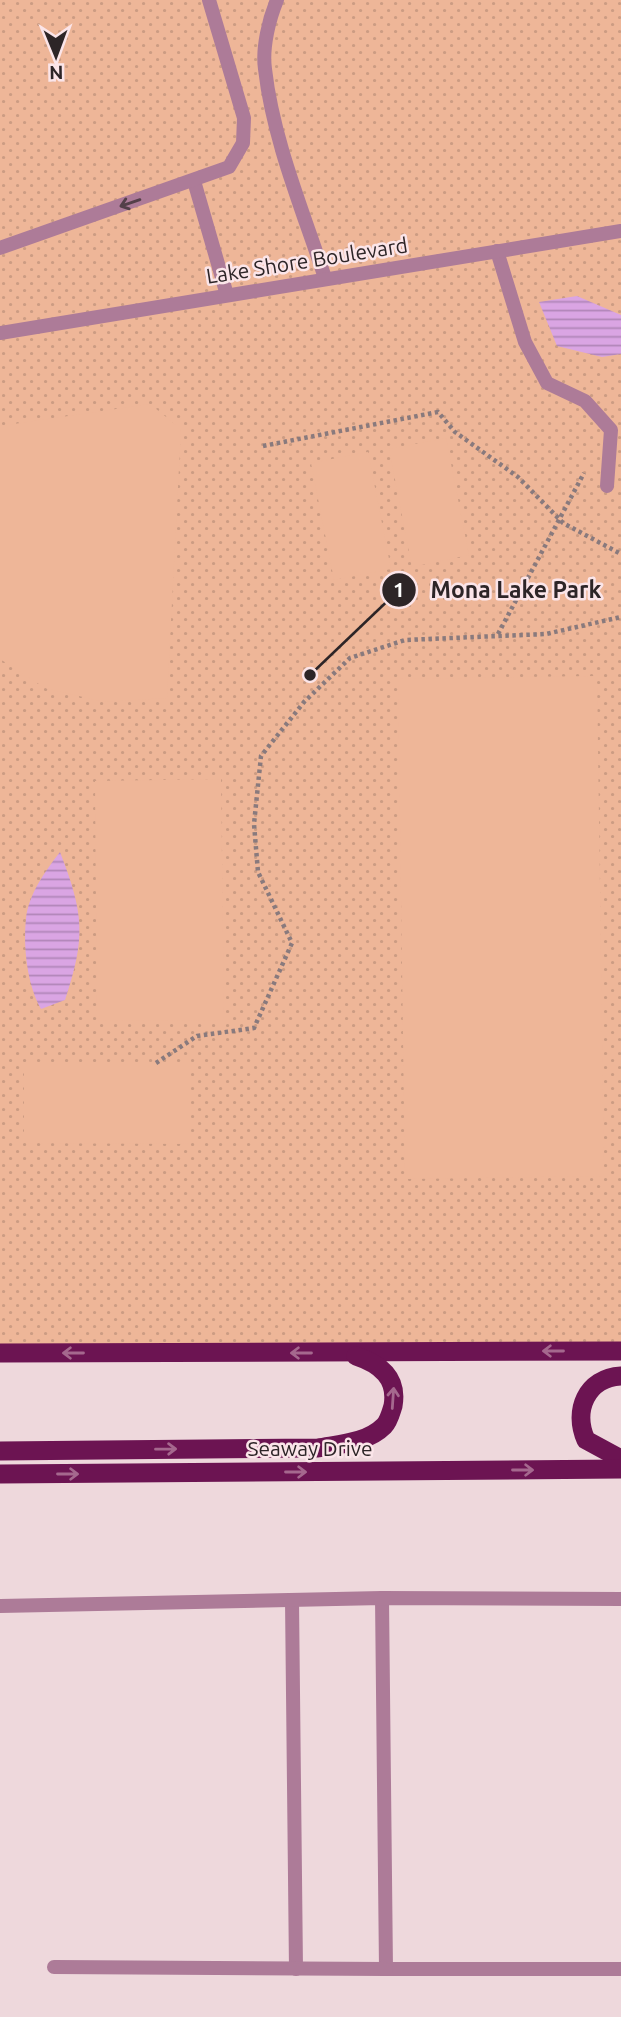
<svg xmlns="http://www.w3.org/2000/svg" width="621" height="2017" font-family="Ubuntu,sans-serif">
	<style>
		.green { fill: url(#green-dots) }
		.pitch { fill: #eeb698 }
		.water { fill: url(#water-rules) }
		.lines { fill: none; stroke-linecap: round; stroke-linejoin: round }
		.path { stroke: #897a7d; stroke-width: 4.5; stroke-dasharray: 3.5 3.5; stroke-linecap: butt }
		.service { stroke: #ad7b98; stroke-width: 14 }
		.minor { stroke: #ad7b98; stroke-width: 14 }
		.trunk { stroke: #6c1452; stroke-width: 19 }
		.oneway { stroke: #533f49 }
		.oneway2 { stroke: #a5688e }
		.labels { text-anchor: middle; stroke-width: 5; stroke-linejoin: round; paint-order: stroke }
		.street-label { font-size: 21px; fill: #2d2527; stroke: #fbe5e9 }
		.leader { fill: none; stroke: #2d2527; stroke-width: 2.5 }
		.callout-dot { fill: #2d2527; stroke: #fbe5e9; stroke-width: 2.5 }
		.mark-label { font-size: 21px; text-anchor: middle; font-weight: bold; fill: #fff }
		.callout-label { font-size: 23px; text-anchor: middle; font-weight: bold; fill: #2d2527; stroke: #fbe5e9; stroke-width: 5; stroke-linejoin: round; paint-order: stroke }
	</style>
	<defs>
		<pattern id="green-dots" width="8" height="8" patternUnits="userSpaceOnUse" patternTransform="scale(1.75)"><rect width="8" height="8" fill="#eeb698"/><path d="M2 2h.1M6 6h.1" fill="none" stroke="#cc9c83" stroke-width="1.8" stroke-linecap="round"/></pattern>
		<pattern id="water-rules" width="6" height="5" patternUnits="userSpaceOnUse" patternTransform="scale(1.75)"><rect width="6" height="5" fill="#daa5e3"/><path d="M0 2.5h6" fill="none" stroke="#b186b8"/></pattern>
	</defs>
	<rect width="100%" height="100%" fill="#eed8dc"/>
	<polygon class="green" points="0,0 621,0 621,1351 0,1353"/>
	<g class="pitch">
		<polygon points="150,404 181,429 167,698 104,702 45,688 0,659 0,426"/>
		<polygon points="446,438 469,555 412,567 389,449"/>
		<polygon points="368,452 391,569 334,580 311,463"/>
		<polygon points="597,676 604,1176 405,1179 398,679"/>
		<polygon points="221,779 224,1020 97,1021 95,781"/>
		<polygon points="24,1063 190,1063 190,1144 24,1143"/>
	</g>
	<g class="water">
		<polygon points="577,296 621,315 621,354 602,357 557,346 539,302"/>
		<path d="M60 852C84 914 86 937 65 1000L41 1009C27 985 23 946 26 919 28 895 46 870 60 852Z"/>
	</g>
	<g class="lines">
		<g class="path">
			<polyline points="263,446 438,412 455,432 518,477 563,523 621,554"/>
			<polyline points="498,634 584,473"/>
			<polyline points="156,1063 197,1036 254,1028 292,943 258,872 254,824 261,756 304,702 350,658 405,640 546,634 621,617"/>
		</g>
		<g class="service">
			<path d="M277 0C269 19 262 48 265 69 273 140 303 211 325 278"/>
			<polyline points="194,181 227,295"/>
			<polyline points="0,248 229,167 243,143 244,118 209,0"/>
			<polyline points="497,251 525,342 547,383 585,401 611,430 607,486"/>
			<polyline points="382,1598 386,1969 621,1969"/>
			<polyline points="292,1600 296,1969"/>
			<polyline points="54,1967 386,1969"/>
		</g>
		<g class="minor">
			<polyline points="0,333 621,231"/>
			<polyline points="0,1606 382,1598 621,1599"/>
		</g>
		<g class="trunk">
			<polyline points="0,1353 621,1351"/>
			<path d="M621 1376C586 1378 573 1411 586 1440L621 1459"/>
			<path d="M0 1451 318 1448C340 1444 367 1443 384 1426 389 1421 391 1412 393 1406 398 1378 380 1364 356 1356"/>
			<polyline points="0,1474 621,1469"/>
		</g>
	</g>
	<defs><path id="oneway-shaft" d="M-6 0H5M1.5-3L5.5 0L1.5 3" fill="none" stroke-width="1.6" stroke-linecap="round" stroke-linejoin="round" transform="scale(1.75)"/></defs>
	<use class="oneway" href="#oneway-shaft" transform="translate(130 203) rotate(161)"/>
	<g class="oneway2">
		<use href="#oneway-shaft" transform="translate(553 1351) rotate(180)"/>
		<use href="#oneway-shaft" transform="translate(73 1353) rotate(180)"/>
		<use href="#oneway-shaft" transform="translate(301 1353) rotate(180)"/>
		<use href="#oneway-shaft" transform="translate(393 1398) rotate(-86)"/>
		<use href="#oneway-shaft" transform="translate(166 1449) rotate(-1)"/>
		<use href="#oneway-shaft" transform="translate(523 1470)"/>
		<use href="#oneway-shaft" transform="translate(296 1472)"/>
		<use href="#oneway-shaft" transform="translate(68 1474)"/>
	</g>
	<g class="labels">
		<g class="street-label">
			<text transform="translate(307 261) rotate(-9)" y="7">Lake Shore Boulevard</text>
			<text x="310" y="1456">Seaway Drive</text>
		</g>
	</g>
	<path class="leader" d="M310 675L399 590"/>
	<g class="callout-dot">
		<circle cx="310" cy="675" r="7"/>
		<circle cx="399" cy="590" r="18"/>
	</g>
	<g class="mark-label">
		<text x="399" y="597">1</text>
	</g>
	<g class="callout-label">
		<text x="516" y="598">Mona Lake Park</text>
	</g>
	<g transform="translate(56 56) rotate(179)" stroke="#fbe5e9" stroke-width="5" paint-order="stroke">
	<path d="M0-5L12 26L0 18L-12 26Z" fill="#2d2527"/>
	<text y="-10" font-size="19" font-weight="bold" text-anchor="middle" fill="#2d2527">N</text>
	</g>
</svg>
